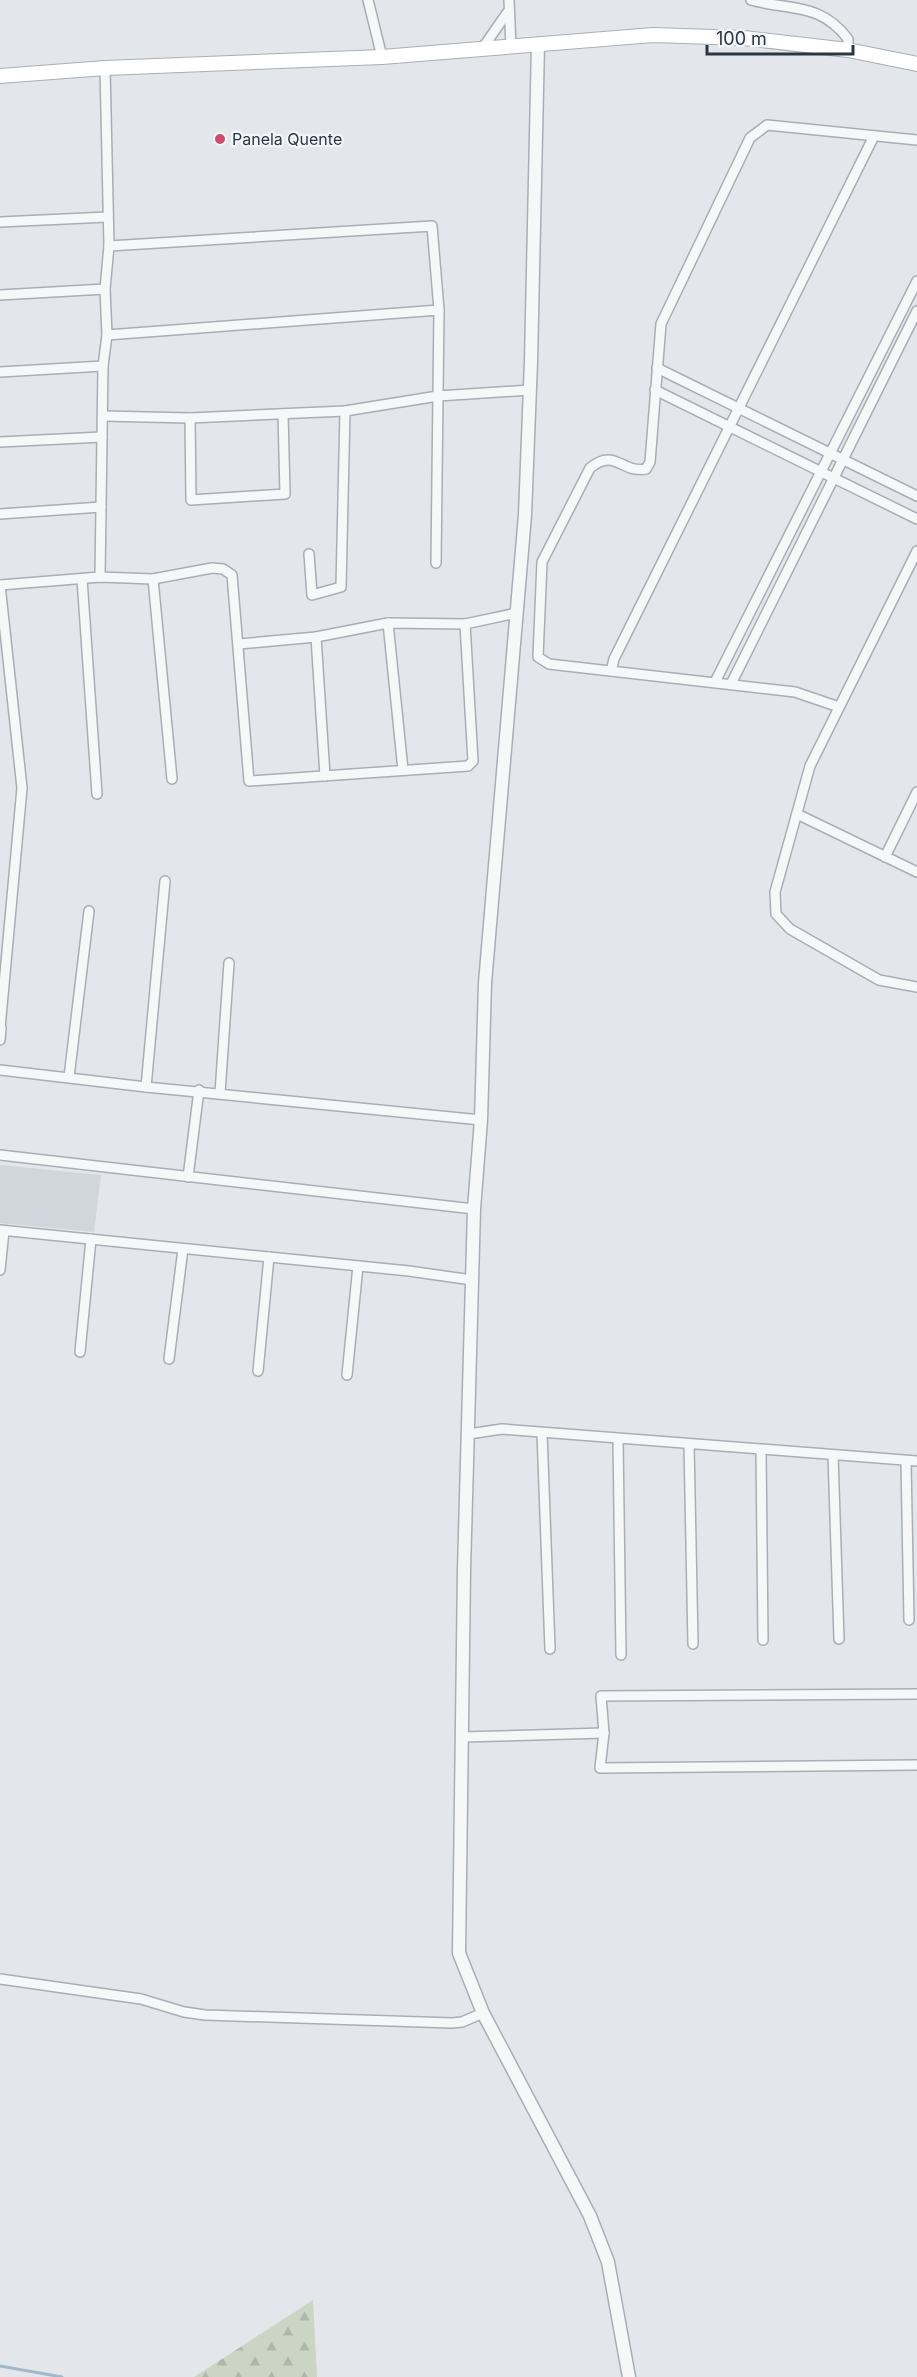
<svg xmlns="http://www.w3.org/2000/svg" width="917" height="2377" font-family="Inter,sans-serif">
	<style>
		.built { fill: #d1d6dd }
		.forest { fill: url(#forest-firs) }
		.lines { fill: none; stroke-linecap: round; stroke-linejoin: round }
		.stream { stroke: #9fb9ca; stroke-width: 3 }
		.minor-casing { stroke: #a8aeb5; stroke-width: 12 }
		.tertiary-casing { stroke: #a8aeb5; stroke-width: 15 }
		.secondary-casing { stroke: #a8aeb5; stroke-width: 16 }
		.minor { stroke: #f6f7f9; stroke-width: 9 }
		.tertiary { stroke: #f6f7f9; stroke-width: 12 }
		.secondary { stroke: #fff; stroke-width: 14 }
		.poi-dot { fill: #cd4b6e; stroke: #f3f6f8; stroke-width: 2 }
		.labels { text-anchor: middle; stroke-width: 4.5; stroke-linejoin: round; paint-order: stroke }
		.poi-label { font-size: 16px; fill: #2b3643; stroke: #f3f6f8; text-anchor: start }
	</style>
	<defs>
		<pattern id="forest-firs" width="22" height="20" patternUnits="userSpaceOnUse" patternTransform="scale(1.5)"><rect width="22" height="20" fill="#cad5c4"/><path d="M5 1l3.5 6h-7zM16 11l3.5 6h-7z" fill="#aeb7aa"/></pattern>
	</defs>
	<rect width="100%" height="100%" fill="#e3e7eb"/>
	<polygon class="built" points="0,1165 101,1175 94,1232 0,1223"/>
	<polygon class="forest" points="313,2300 317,2377 194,2377"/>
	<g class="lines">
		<polyline class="stream" points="0,2366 62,2377"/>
		<g class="minor-casing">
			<g id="minor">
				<polyline points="368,0 382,57"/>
				<polyline points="509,0 511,47"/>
				<path d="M751 0C791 11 820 2 848 39V50"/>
				<polyline points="482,49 507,13"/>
				<polyline points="0,222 107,217"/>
				<polyline points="109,246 432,226 439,310 436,563"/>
				<polyline points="0,295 105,289"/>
				<polyline points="107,335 439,310"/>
				<polyline points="657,368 917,496"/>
				<polyline points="0,372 103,366"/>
				<polyline points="655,390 917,519"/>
				<polyline points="103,416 190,418 345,411 438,396 530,390"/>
				<polyline points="190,418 191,500 285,494 283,414"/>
				<polyline points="0,442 102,437"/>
				<polyline points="0,514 101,507"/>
				<polyline points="917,551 810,766 775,892 776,914 790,929 879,980 917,987"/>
				<polyline points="309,554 312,595 341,587 345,411"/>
				<polyline points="100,577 103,366 107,335 105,289 109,246 105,68"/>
				<polyline points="82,579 97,794"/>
				<polyline points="153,579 172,779"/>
				<polyline points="0,585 100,577 153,579 212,568 223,569 232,575 249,781 468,766 473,761 465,624"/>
				<polyline points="388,623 403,770"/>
				<polyline points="316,637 325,776"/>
				<polyline points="239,644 316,637 388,623 465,624 517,613"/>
				<polyline points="611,671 614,659 874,136"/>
				<polyline points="715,682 917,281"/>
				<polyline points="731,684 917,311"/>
				<path d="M839 707 795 692 549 664 538 657 542 562 590 468C615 447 622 474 646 469L650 462 661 324 750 138 767 125 917 140"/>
				<polyline points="797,814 917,872"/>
				<polyline points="885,857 917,792"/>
				<polyline points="0,1028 22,788 0,585"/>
				<polyline points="0,1040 1,1028"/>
				<polyline points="0,1070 146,1087 481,1120"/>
				<polyline points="69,1077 89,911"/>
				<polyline points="146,1087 165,881"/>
				<polyline points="220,1093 229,963"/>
				<polyline points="0,1155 474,1209"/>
				<polyline points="188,1177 199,1090"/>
				<polyline points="0,1230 409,1271 472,1280"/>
				<polyline points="0,1270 4,1231"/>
				<polyline points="80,1352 91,1239"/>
				<polyline points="169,1359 183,1249"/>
				<polyline points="258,1371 269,1257"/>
				<polyline points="347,1375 358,1266"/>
				<polyline points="542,1433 550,1649"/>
				<polyline points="469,1434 502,1429 917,1461"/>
				<polyline points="618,1439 621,1655"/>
				<polyline points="689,1444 693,1644"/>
				<polyline points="761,1450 763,1640"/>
				<polyline points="833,1455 839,1639"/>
				<polyline points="906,1461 909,1620"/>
				<polyline points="917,1694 601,1696 604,1733 600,1768 917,1765"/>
				<polyline points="462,1737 604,1733"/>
				<polyline points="0,1979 141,1999 184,2012 205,2015 452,2023 462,2022 483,2013"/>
			</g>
		</g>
		<g class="tertiary-casing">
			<polyline id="tertiary" points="538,44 531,361 525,515 485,983 481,1120 474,1209 464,1570 459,1953 483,2013 590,2216 608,2262 629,2377"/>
		</g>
		<g class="secondary-casing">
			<polyline id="secondary" points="0,76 105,68 382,57 653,35 744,38 848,50 917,64"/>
		</g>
		<use href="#minor" class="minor"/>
		<use href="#tertiary" class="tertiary"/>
		<use href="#secondary" class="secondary"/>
	</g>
	<circle class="poi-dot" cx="220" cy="139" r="6"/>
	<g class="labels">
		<g class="poi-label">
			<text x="232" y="145">Panela Quente</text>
		</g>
	</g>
	<path d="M707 45v9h146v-9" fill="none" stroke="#2b3643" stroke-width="3"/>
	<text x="716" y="45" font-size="18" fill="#2b3643" stroke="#f3f6f8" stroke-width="4.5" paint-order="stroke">100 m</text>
</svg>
